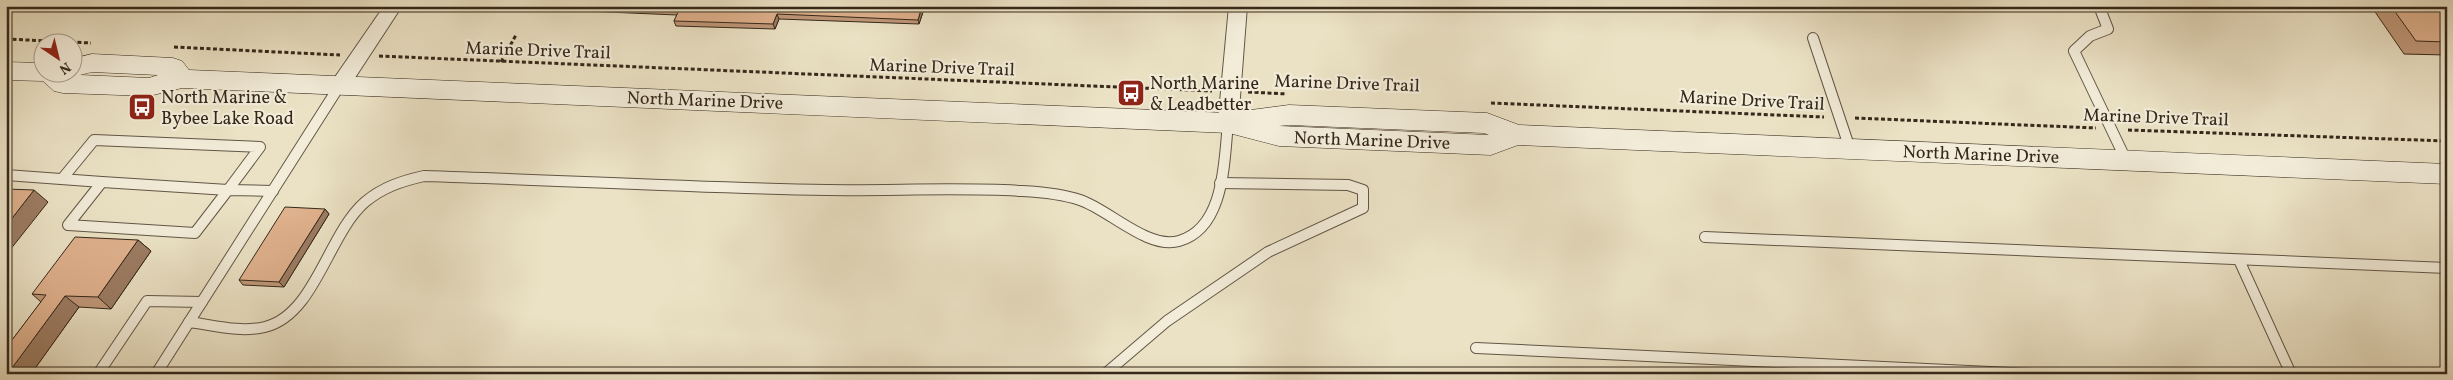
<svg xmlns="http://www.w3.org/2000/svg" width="2453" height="380" font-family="Vollkorn,serif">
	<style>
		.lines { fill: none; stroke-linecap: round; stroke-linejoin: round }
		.lane-casing { stroke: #625646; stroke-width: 12 }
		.street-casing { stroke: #625646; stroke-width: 2 }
		.secondary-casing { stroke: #35281b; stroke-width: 1 }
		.path { stroke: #35281b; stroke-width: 3; stroke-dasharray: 4 2.5; stroke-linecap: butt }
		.lane { stroke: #f2ecd9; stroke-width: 10 }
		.street { fill: #f2ecd9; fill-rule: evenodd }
		.secondary { fill: #f2ecd9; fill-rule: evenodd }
		.wall { fill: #c09879; stroke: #35281b }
		.shaded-wall { fill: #9c7c63; stroke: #35281b }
		.building { fill: #dfb18d; stroke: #35281b }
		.labels { text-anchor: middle; stroke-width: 4.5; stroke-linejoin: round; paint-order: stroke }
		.street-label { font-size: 18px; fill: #35281b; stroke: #f2ecd9 }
		.poi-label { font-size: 18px; fill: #35281b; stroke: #f2ecd9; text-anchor: start }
	</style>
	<rect width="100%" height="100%" fill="#ebe2c5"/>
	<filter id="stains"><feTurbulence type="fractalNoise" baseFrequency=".004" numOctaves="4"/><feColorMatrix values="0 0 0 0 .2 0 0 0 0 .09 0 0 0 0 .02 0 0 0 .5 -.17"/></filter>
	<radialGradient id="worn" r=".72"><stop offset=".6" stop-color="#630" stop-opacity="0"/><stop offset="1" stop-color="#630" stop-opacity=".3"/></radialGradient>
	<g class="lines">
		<g class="lane-casing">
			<g id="lane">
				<polyline points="2099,6 2108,29 2090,36 2074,51 2126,160"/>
				<polyline points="1813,38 1850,149"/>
				<polyline points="6,175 102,182 68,225 195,233 228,190 273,191"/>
				<polyline points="62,179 94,140 260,147 228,190 102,182"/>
				<polyline points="1705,237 2447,268"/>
				<polyline points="2239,260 2291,374"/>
				<path d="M189 322C213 325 240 333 265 327 315 315 328 234 365 202 383 187 402 181 424 176 558 180 693 188 827 190 892 191 957 187 1022 191 1041 192 1062 194 1080 200 1108 209 1148 250 1179 241 1225 228 1224 161 1228 123"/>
				<polyline points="1476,348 2033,374"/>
				<polyline points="98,374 147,301 202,302"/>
				<polyline points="156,374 340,85"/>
				<polyline points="1105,374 1167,321 1268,252 1363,208 1363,190 1348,185 1220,183"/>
			</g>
		</g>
		<g class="street-casing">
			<g id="street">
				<polygon points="384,6 402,6 347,90 340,92 333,90 331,85 333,80"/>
				<polygon points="1229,6 1247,6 1238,123 1235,128 1228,130 1221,128 1218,123"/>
			</g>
		</g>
		<g class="secondary-casing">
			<path id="secondary" d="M92 54 173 58 182 61 189 70 1228 113 1289 105 1487 113 1519 125 2447 164V184L1518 145 1491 155 1279 146 1229 133 182 88 149 96 63 93 54 91 43 81 6 80V62L42 63V72H72V59ZM92 72 158 75 149 78 80 75ZM1289 125 1484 133 1489 135 1279 126Z"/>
		</g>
		<g class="path">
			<polyline points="6,39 91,43"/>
			<polyline points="174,47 340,55"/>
			<polyline points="379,56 1212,91"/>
			<polyline points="501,62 516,35"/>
			<polyline points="1248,92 1287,94"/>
			<polyline points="1491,103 1824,117"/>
			<polyline points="1855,118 2096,128"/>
			<polyline points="2128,130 2447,141"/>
		</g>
		<use href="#lane" class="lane"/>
		<use href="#street" class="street"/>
		<use href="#secondary" class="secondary"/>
	</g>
	<g class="wall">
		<polygon points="558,6 925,6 919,24 779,19 775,29 676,26 674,21 677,15 560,10"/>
		<polygon points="1338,6 1405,6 1404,9"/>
		<polygon points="2371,6 2447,6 2447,55 2404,54"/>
		<polygon points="325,209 329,214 284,287 243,285 239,280"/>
		<polygon points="138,240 151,251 111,309 79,307 31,374 6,374 6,348 41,302 32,294"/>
	</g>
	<g class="shaded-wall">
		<polygon points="922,6 925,6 919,24 918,20"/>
		<polygon points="777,14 779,19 775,29 773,24"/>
		<polygon points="34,190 48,202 6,255 6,226"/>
		<polygon points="325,209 329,214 284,287 279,282"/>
		<polygon points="138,240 151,251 111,309 98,297"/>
		<polygon points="65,296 79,307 31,374 19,374 12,368"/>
	</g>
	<g class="building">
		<polygon points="590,6 922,6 918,20 777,14 773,24 674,21 679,10"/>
		<polygon points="2391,6 2447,6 2447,42 2416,41"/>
		<polygon points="6,189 34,190 6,226"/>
		<polygon points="285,207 325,209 279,282 239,280"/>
		<polygon points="75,237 138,240 98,297 65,296 12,368 6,368 6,348 46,295 32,294"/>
	</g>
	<defs>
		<g id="bus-square" transform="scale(1.4375)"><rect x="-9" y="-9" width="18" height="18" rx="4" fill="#8f2418" stroke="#f2ecd9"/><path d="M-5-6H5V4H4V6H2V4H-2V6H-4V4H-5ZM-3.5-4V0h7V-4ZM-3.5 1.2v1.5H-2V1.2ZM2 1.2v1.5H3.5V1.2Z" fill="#fff"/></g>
	</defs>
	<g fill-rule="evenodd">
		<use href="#bus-square" x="1131" y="93"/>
		<use href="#bus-square" x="142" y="107"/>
	</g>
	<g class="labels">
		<g class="street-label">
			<text transform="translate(538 50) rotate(2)" y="6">Marine Drive Trail</text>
			<text transform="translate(942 67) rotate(2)" y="6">Marine Drive Trail</text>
			<text transform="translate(1347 83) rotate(2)" y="6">Marine Drive Trail</text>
			<text transform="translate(705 100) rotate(2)" y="6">North Marine Drive</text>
			<text transform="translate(1752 100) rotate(3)" y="6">Marine Drive Trail</text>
			<text transform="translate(2156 117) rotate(2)" y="6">Marine Drive Trail</text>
			<text transform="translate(1372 140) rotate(2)" y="6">North Marine Drive</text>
			<text transform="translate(1981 154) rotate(2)" y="6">North Marine Drive</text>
		</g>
		<g class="poi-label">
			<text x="1150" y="89">North Marine<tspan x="1150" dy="21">&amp; Leadbetter</tspan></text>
			<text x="161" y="103">North Marine &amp;<tspan x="161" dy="21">Bybee Lake Road</tspan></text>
		</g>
	</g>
	<rect width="2453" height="380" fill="none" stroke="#ebe2c5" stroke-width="25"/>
	<rect x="8" y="8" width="2438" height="365" fill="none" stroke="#35281b" stroke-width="2.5"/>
	<rect x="12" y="12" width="2428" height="355" fill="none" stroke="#35281b"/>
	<g transform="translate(58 58) rotate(145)"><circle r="24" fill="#f2ecd9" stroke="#a69e8d"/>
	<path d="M0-4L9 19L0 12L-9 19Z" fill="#8f2418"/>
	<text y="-8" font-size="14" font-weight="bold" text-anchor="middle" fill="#35281b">N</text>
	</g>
	<rect width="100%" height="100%" filter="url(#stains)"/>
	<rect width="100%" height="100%" fill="url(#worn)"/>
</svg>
